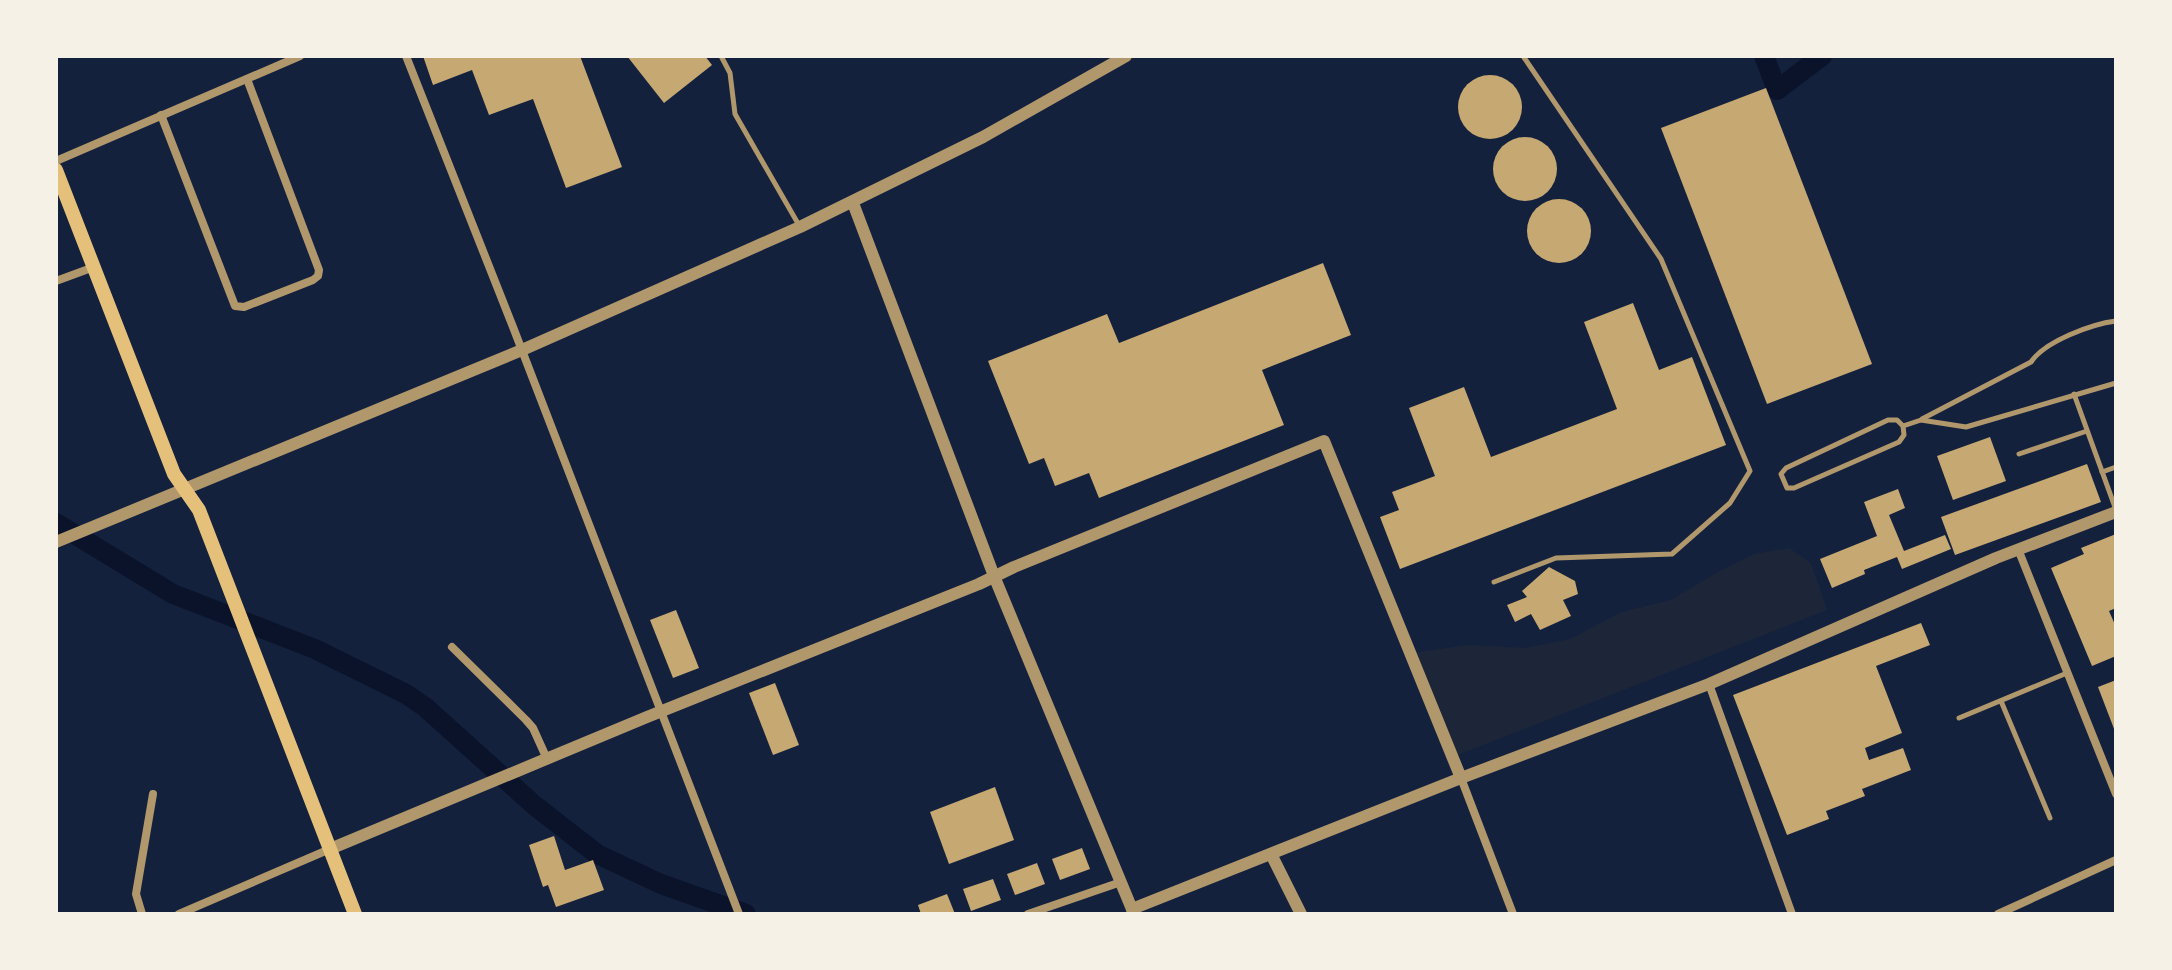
<svg xmlns="http://www.w3.org/2000/svg" width="2172" height="970" font-family="'Sofia Sans Condensed',sans-serif">
	<style>
		.green { fill: #1d2539 }
		.lines { fill: none; stroke-linecap: round; stroke-linejoin: round }
		.canal { stroke: #0b132b; stroke-width: 20 }
		.building { fill: #c6a872 }
		.service { stroke: #b1986c; stroke-width: 5 }
		.minor { stroke: #b1986c; stroke-width: 8 }
		.tertiary { stroke: #b1986c; stroke-width: 12 }
		.secondary { stroke: #e5c07b; stroke-width: 14 }
	</style>
	<rect width="100%" height="100%" fill="#14213d"/>
	<polygon class="green" points="1789,548 1811,563 1827,610 1455,756 1411,653 1469,645 1526,648 1570,639 1622,612 1671,600 1718,572 1754,554"/>
	<g class="lines">
		<g class="canal">
			<polyline points="1764,56 1777,90 1822,56"/>
			<polyline points="56,523 173,594 315,649 406,694 425,707 534,805 597,854 661,884 746,914"/>
		</g>
	</g>
	<g class="building">
		<polygon points="423,56 580,56 622,167 566,188 533,99 489,115 472,70 433,85"/>
		<polygon points="627,56 705,56 712,65 664,103"/>
		<circle cx="1490" cy="107" r="32"/>
		<polygon points="1766,88 1872,364 1767,404 1661,128"/>
		<circle cx="1525" cy="169" r="32"/>
		<circle cx="1559" cy="231" r="32"/>
		<polygon points="1323,263 1351,335 1262,370 1284,425 1099,498 1089,473 1055,486 1044,458 1029,464 988,361 1107,314 1119,343"/>
		<polygon points="1633,303 1659,370 1692,357 1726,445 1400,569 1380,517 1399,510 1392,492 1435,476 1409,408 1464,387 1491,457 1617,409 1584,322"/>
		<polygon points="1990,437 2006,481 1953,500 1937,456"/>
		<polygon points="2087,464 2101,502 1955,555 1941,517"/>
		<polygon points="1898,489 1905,508 1889,515 1904,551 1945,535 1951,549 1902,569 1897,557 1864,570 1865,574 1832,588 1820,559 1877,536 1864,502"/>
		<polygon points="2116,534 2116,608 2109,611 2116,627 2116,656 2092,666 2051,568 2084,554 2081,548"/>
		<polygon points="1549,567 1575,581 1578,594 1563,600 1571,616 1540,630 1531,614 1515,622 1507,605 1527,597 1522,591"/>
		<polygon points="676,610 699,668 673,678 650,620"/>
		<polygon points="1921,623 1930,645 1876,666 1902,733 1865,748 1869,760 1903,748 1911,770 1862,789 1865,796 1826,811 1829,819 1787,835 1733,695"/>
		<polygon points="2116,680 2116,734 2098,687"/>
		<polygon points="775,683 799,745 773,755 749,693"/>
		<polygon points="995,787 1014,840 949,864 930,812"/>
		<polygon points="554,836 565,870 593,860 604,890 556,907 548,885 543,887 529,845"/>
		<polygon points="1082,848 1090,869 1060,880 1052,859"/>
		<polygon points="1037,863 1045,884 1015,895 1007,874"/>
		<polygon points="993,879 1001,900 971,911 963,889"/>
		<polygon points="947,894 955,914 921,914 918,905"/>
	</g>
	<g class="lines">
		<g class="service">
			<polyline points="721,56 730,73 735,114 800,227"/>
			<polyline points="2074,394 2116,510"/>
			<path d="M1922 419 2031 362C2045 341 2092 324 2116 321"/>
			<polygon points="1888,420 1897,420 1903,426 1904,435 1899,442 1794,488 1787,488 1781,474 1786,468"/>
			<polyline points="1903,426 1921,420 1966,427 2116,383"/>
			<polyline points="2019,454 2087,431"/>
			<polyline points="2102,472 2116,467"/>
			<polyline points="1494,582 1556,558 1672,554 1730,503 1750,471 1661,259 1523,56"/>
			<polyline points="2001,701 2050,818"/>
			<polyline points="1959,718 2067,673"/>
		</g>
		<g class="minor">
			<polyline points="406,56 513,327 739,914"/>
			<polyline points="161,115 235,306 244,307 313,280 318,276 319,270 247,79"/>
			<polyline points="56,161 300,56"/>
			<polyline points="56,281 94,267"/>
			<polyline points="2018,549 2116,794"/>
			<polyline points="452,647 526,720 533,728 547,759"/>
			<polyline points="1709,684 1792,914"/>
			<polyline points="1461,778 1513,914"/>
			<polyline points="142,914 136,894 153,794"/>
			<polyline points="179,914 330,849"/>
			<polyline points="1028,914 1121,882"/>
			<polyline points="1998,914 2116,860"/>
		</g>
		<g class="tertiary">
			<polyline points="853,203 994,576 1134,914"/>
			<polyline points="56,542 522,350 800,227 983,137 1126,56"/>
			<polyline points="330,849 647,717 979,584 1014,567 1324,441 1461,778"/>
			<polyline points="1271,854 1301,914"/>
			<polyline points="1132,909 1461,778 1709,684 1996,558 2116,512"/>
		</g>
		<polyline class="secondary" points="56,170 174,474 199,510 355,914"/>
	</g>
	<rect width="2172" height="970" fill="none" stroke="#f6f1e7" stroke-width="116"/>
</svg>
